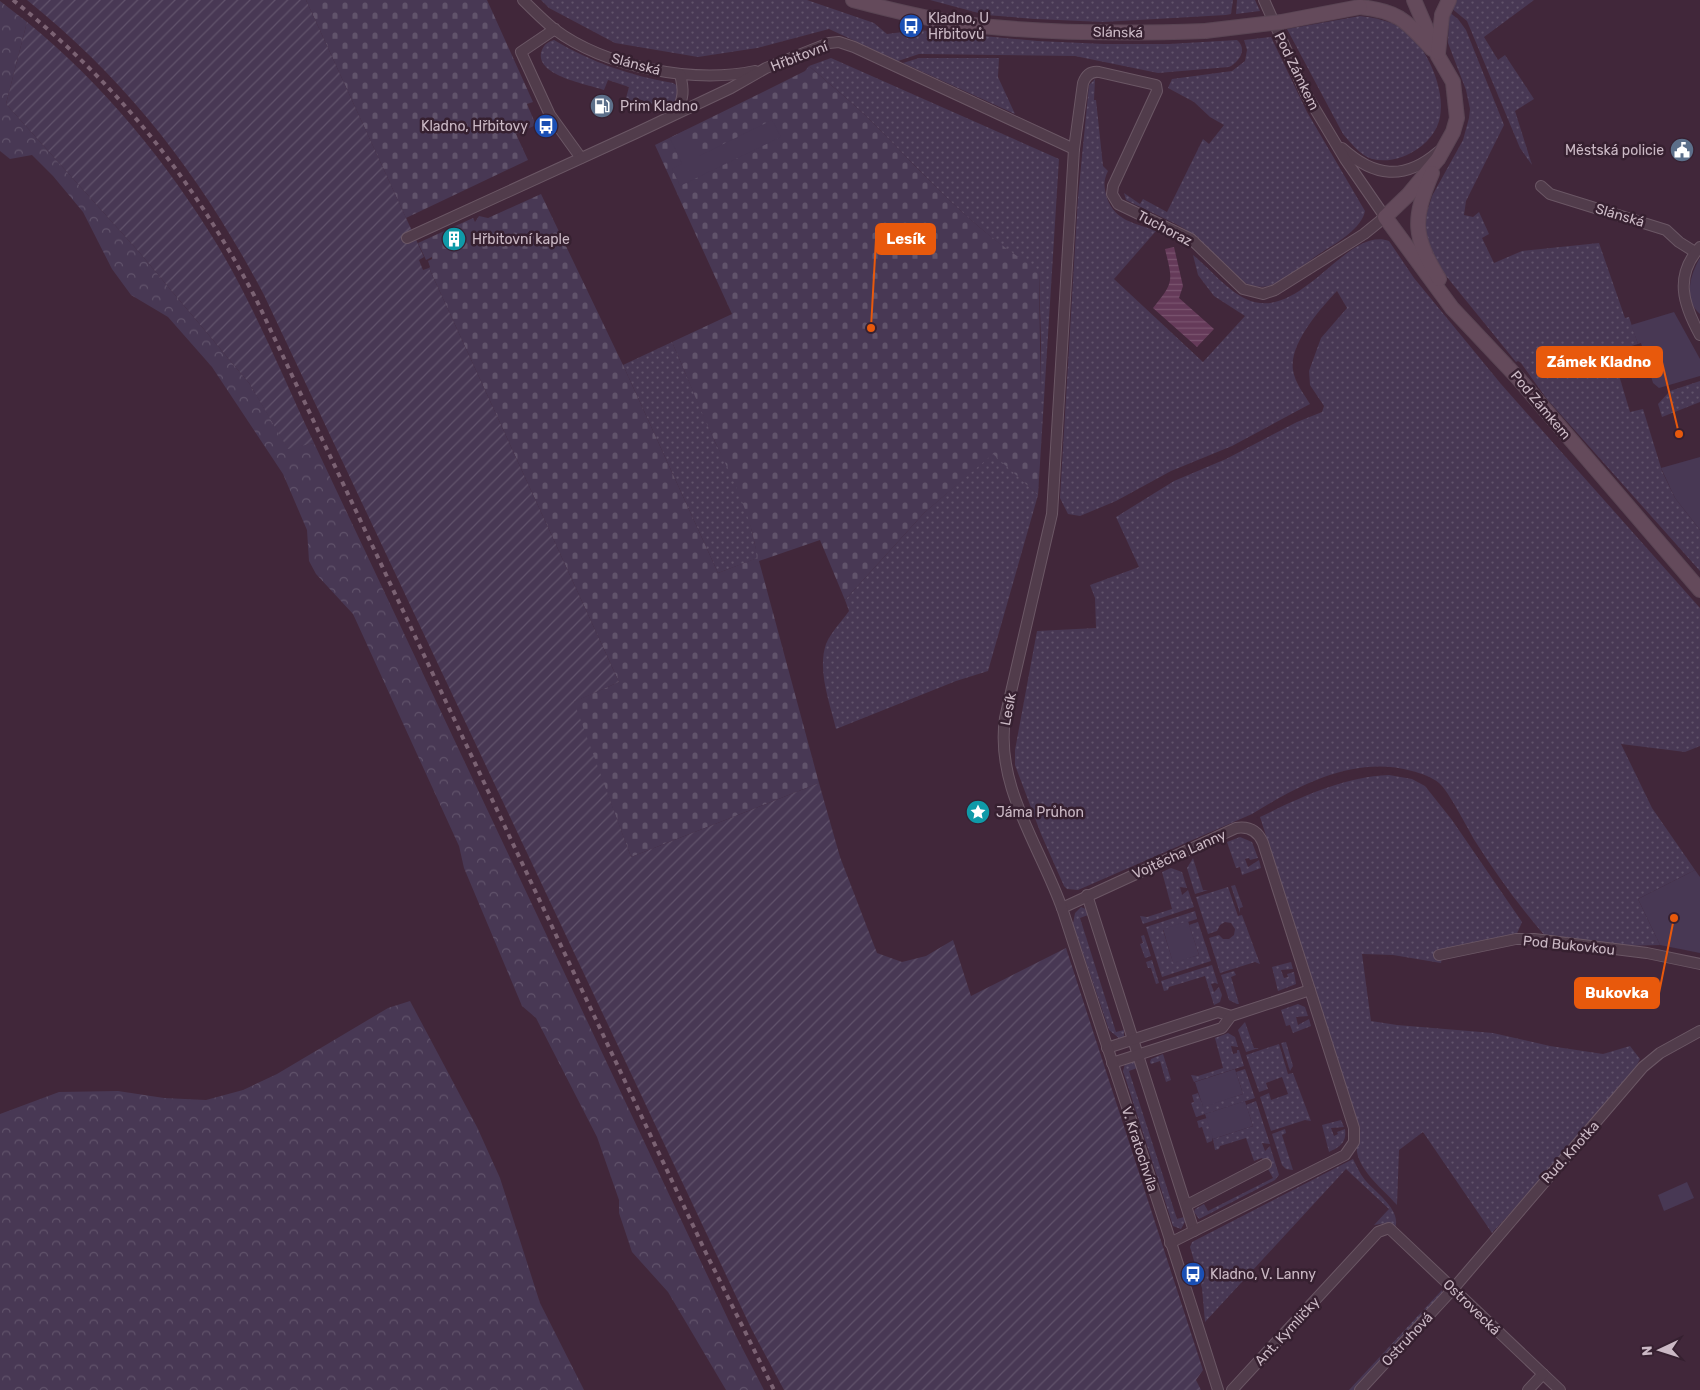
<svg xmlns="http://www.w3.org/2000/svg" width="1700" height="1390" font-family="Rubik,sans-serif">
	<style>
		.grass { fill: url(#grass-dots) }
		.forest { fill: url(#forest-crowns) }
		.cemetery { fill: url(#cemetery-stones) }
		.park { fill: #483854 }
		.garden { fill: url(#garden-furrows) }
		.water { fill: url(#water-rules) }
		.lines { fill: none; stroke-linecap: round; stroke-linejoin: round }
		.minor-casing { stroke: #6b5765; stroke-width: 12 }
		.secondary-casing { stroke: #5a4554; stroke-width: 16 }
		.minor { stroke: #513c4b; stroke-width: 10 }
		.secondary { stroke: #644a5b; stroke-width: 14 }
		.rail { stroke: #7b6273; stroke-width: 4; stroke-dasharray: 5 5; stroke-linecap: butt }
		.secondary-bridge-casing { stroke: #5a4554; stroke-width: 16; stroke-linecap: butt }
		.secondary-bridge { stroke: #644a5b; stroke-width: 14 }
		.labels { text-anchor: middle; stroke-width: 5; stroke-linejoin: round; paint-order: stroke }
		.poi-label { font-size: 14px; fill: #cbb9c5; stroke: #362030; text-anchor: start }
		.street-label { font-size: 14px; fill: #cbb9c5; stroke: #362030 }
		.leader { fill: none; stroke: #e8590c; stroke-width: 2 }
		.callout-dot { fill: #e8590c; stroke: #362030; stroke-width: 2 }
		.callout { fill: #e8590c; stroke: #e8590c; stroke-width: 2 }
		.callout-label { font-size: 15px; text-anchor: middle; font-weight: bold; fill: #fff }
	</style>
	<defs>
		<pattern id="grass-dots" width="8" height="8" patternUnits="userSpaceOnUse" patternTransform="scale(1.25)"><rect width="8" height="8" fill="#483854"/><path d="M2 2h.1M6 6h.1" fill="none" stroke="#61536b" stroke-width="1.8" stroke-linecap="round"/></pattern>
		<pattern id="forest-crowns" width="20" height="18" patternUnits="userSpaceOnUse" patternTransform="scale(1.25)"><rect width="20" height="18" fill="#483854"/><path d="M2 6a3 3 0 1 1 6 0M12 15a3 3 0 1 1 6 0" fill="none" stroke="#61536b"/></pattern>
		<pattern id="cemetery-stones" width="16" height="16" patternUnits="userSpaceOnUse" patternTransform="scale(1.25)"><rect width="16" height="16" fill="#483854"/><path d="M2 7V4a2 2 0 0 1 4 0v3zM10 15v-3a2 2 0 0 1 4 0v3z" fill="#61536b"/></pattern>
		<pattern id="garden-furrows" width="10" height="10" patternUnits="userSpaceOnUse" patternTransform="scale(1.25)"><rect width="10" height="10" fill="#483854"/><path d="M-1 1l2-2M0 10L10 0M9 11l2-2" fill="none" stroke="#61536b"/></pattern>
		<pattern id="water-rules" width="6" height="5" patternUnits="userSpaceOnUse" patternTransform="scale(1.25)"><rect width="6" height="5" fill="#653a59"/><path d="M0 2.5h6" fill="none" stroke="#7a546f"/></pattern>
	</defs>
	<rect width="100%" height="100%" fill="#41273a"/>
	<g class="grass">
		<path d="M541 0H807L874 23 887 34 919 30 1038 41 1104 44H1169L1237 40C1248 49 1239 62 1229 67L1158 73 1075 56 919 54 898 61 829 29 757 48 698 57 615 43 549 8Z"/>
		<polygon points="930,0 1233,0 1231,14 1226,15 1103,22 1035,19 986,15"/>
		<polygon points="1237,0 1255,0 1260,11 1236,14"/>
		<polygon points="1456,0 1534,0 1484,37 1498,60 1505,55 1534,99 1515,111 1532,165 1520,148 1467,21 1451,8"/>
		<polygon points="1449,12 1458,19 1466,30 1504,125 1466,201 1464,215 1473,217 1479,212 1489,234 1482,238 1494,263 1522,251 1599,243 1625,318 1629,317 1638,344 1612,352 1630,412 1643,409 1662,471 1675,498 1700,530 1700,571 1546,398 1521,363 1518,361 1516,362 1442,271 1429,248 1423,225 1432,196 1463,140 1469,118 1470,109 1466,90 1448,43"/>
		<path d="M1360 16C1375 18 1389 20 1403 29 1426 44 1446 90 1440 117 1435 145 1399 166 1372 159 1360 155 1351 143 1343 134L1287 29Z"/>
		<path d="M1271 37 1307 112 1365 211C1362 228 1337 243 1322 252 1307 262 1291 277 1274 284 1239 299 1215 250 1191 233 1173 221 1147 211 1126 200L1124 193 1140 204 1143 199 1167 212 1203 139 1209 144 1224 125 1210 117 1194 102 1168 88 1172 79 1232 71 1245 61 1247 50 1244 40Z"/>
		<path d="M554 40C591 62 631 76 673 83L678 86 677 99 668 108 657 109 652 104 636 98 633 103 626 98 629 87 608 80 604 90C587 84 537 76 541 53 543 45 547 42 554 40Z"/>
		<path d="M831 58 1059 159 1038 495 988 671 956 681 836 729C830 703 817 671 826 644 831 632 842 621 849 611L845 600 924 513 993 453 1038 495 1041 346 1039 271C978 234 929 180 880 130 858 107 833 87 809 66Z"/>
		<polygon points="919,58 999,58 998,77 1015,114 903,63"/>
		<path d="M1095 79 1094 100H1096L1103 166 1108 171C1103 181 1104 187 1107 198 1116 222 1134 222 1156 231L1114 279 1203 362 1245 316 1214 296 1198 275 1193 255C1209 268 1228 291 1246 299 1300 325 1346 225 1389 241L1414 278 1501 384 1700 608V746L1685 752 1621 744 1652 808 1695 870 1638 899 1660 945 1625 946 1545 936C1519 906 1496 874 1475 841 1468 829 1448 790 1439 783 1432 777 1420 773 1412 771 1355 755 1299 785 1252 814L1078 890 1067 889 1064 886 1041 834 1015 765V750L1037 631 1096 628 1095 598 1090 585 1139 567 1116 517 1174 481 1226 459 1297 422 1322 412 1324 406 1310 385 1309 371 1321 338 1347 308 1337 291C1320 309 1289 344 1293 370 1295 383 1304 394 1310 404L1232 446 1171 471 1116 501 1080 516 1068 514 1060 498 1078 197 1089 85Z"/>
		<polygon points="672,342 716,444 731,472 748,514 758,558 718,573 623,365"/>
		<polygon points="1700,381 1700,402 1662,417 1658,404 1670,391"/>
		<path d="M1389 775 1412 779 1425 786 1452 820 1522 922 1516 936 1443 951 1441 963 1393 955 1362 954 1371 1021 1397 1025 1493 1033 1550 1046 1603 1054 1630 1046 1640 1059 1624 1089 1492 1233 1423 1132 1399 1150 1397 1205C1384 1190 1361 1173 1357 1152 1356 1145 1361 1137 1360 1129L1260 817C1301 797 1343 777 1389 775Z"/>
		<polygon points="1240,837 1252,842 1258,858 1250,860 1249,858 1245,859 1248,867 1259,860 1261,868 1242,875 1240,867 1236,868 1227,842"/>
		<polygon points="1193,858 1203,890 1208,890 1195,894 1187,868"/>
		<polygon points="1171,868 1182,872 1187,888 1180,887 1182,895 1188,890 1194,907 1143,924 1140,916 1147,917 1172,909 1162,872"/>
		<polygon points="1235,885 1243,907 1240,908 1240,913 1231,886"/>
		<polygon points="1228,887 1238,916 1242,915 1260,964 1255,962 1220,973 1209,938 1219,935 1223,939 1229,939 1234,935 1235,929 1231,923 1225,922 1220,925 1217,931 1208,934 1196,897"/>
		<polygon points="1081,907 1086,909 1088,915 1080,918 1116,1032 1124,1030 1124,1038 1120,1039 1109,1030 1073,924 1075,913"/>
		<polygon points="1195,911 1197,919 1163,930 1173,962 1199,955 1189,925 1198,922 1211,961 1162,977 1146,927"/>
		<polygon points="1144,935 1151,956 1145,958 1140,944 1143,943 1141,936"/>
		<polygon points="1152,960 1159,983 1156,984 1151,968 1148,968 1146,962"/>
		<polygon points="1291,962 1293,969 1281,970 1284,978 1288,977 1287,974 1294,972 1296,984 1278,991 1272,967"/>
		<polygon points="1212,965 1218,984 1215,983 1211,984 1214,992 1219,987 1222,995 1220,1002 1214,1005 1205,976 1169,987 1168,990 1164,991 1161,981"/>
		<polygon points="1234,971 1236,975 1231,977 1239,1004 1237,1004 1229,1000 1221,975"/>
		<polygon points="1298,1004 1305,1007 1308,1016 1296,1017 1298,1025 1309,1019 1311,1026 1293,1033 1290,1025 1286,1026 1281,1010"/>
		<polygon points="1245,1022 1254,1048 1259,1048 1246,1052 1238,1030"/>
		<polygon points="1228,1033 1235,1037 1238,1047 1231,1046 1233,1054 1237,1053 1237,1050 1239,1050 1244,1066 1194,1082 1191,1075 1198,1076 1223,1068 1215,1038"/>
		<polygon points="1286,1042 1293,1066 1290,1071 1281,1043"/>
		<polygon points="1279,1044 1288,1074 1293,1073 1311,1121 1305,1120 1271,1131 1260,1097 1269,1093 1271,1100 1288,1094 1282,1077 1266,1083 1268,1089 1259,1092 1246,1055"/>
		<polygon points="1163,1054 1171,1080 1166,1082 1160,1061 1151,1064 1150,1062 1151,1059"/>
		<polygon points="1134,1061 1137,1068 1129,1071 1177,1219 1184,1217 1186,1220 1181,1229 1173,1226 1123,1071 1125,1064"/>
		<polygon points="1245,1069 1255,1098 1196,1117 1191,1103 1194,1102 1192,1095 1198,1093 1203,1106 1243,1094 1236,1072"/>
		<polygon points="1256,1101 1270,1144 1262,1143 1265,1151 1270,1146 1279,1175 1275,1180 1199,1219 1194,1212 1195,1209 1204,1204 1208,1211 1273,1178 1262,1158 1254,1161 1246,1138 1220,1146 1219,1149 1215,1150 1213,1139 1253,1126 1246,1105"/>
		<polygon points="1207,1118 1213,1137 1212,1141 1207,1143 1202,1127 1199,1128 1197,1121"/>
		<path d="M1341 1120 1344 1127 1331 1128 1334 1136 1338 1134 1337 1132 1345 1129C1347 1142 1340 1147 1329 1152L1322 1125Z"/>
		<polygon points="1285,1129 1286,1133 1282,1135 1293,1170 1286,1169 1282,1165 1272,1134"/>
		<path d="M1353 1159C1357 1167 1360 1174 1365 1180 1375 1192 1402 1210 1395 1228L1387 1223 1374 1225 1389 1209 1346 1169 1205 1322 1202 1288 1190 1247 1192 1242Z"/>
		<polygon points="1442,1290 1443,1295 1354,1390 1349,1390"/>
	</g>
	<g class="forest">
		<polygon points="0,1 27,22 6,104 139,252 249,383 288,448 314,443 736,1336 764,1390 726,1390 668,1292 632,1252 619,1213 619,1200 597,1137 536,1018 522,1006 464,868 459,846 353,614 316,574 309,561 307,530 283,474 212,367 168,317 131,295 112,269 83,212 53,176 32,155 10,159 0,151"/>
		<polygon points="410,1001 477,1127 500,1178 540,1303 584,1390 0,1390 0,1114 59,1092 118,1091 164,1098 206,1100 243,1090 277,1074 388,1008"/>
	</g>
	<g class="cemetery">
		<polygon points="306,0 487,0 533,102 527,104 536,125 516,134 528,160 406,218"/>
		<path d="M809 66C833 87 858 107 880 130 928 179 979 235 1039 270L1041 418 1038 495 993 454 924 513 845 600 820 540 759 561 819 783 631 857 573 702 619 682 429 268 430 267 428 261 432 259V257L426 260 418 243 473 218 475 222 479 216 488 218 541 194 623 365 718 573 757 558C752 517 734 481 716 444 700 410 687 376 672 342L732 314 655 145 777 85 805 71Z"/>
	</g>
	<g class="park">
		<polygon points="772,120 781,137 680,186 672,169 682,164 670,138 686,130 699,156"/>
		<path d="M1700 258V314C1683 300 1690 274 1700 258Z"/>
		<polygon points="1674,312 1700,359 1700,376 1659,388 1653,383 1641,343 1638,344 1631,325"/>
		<polygon points="1700,457 1700,530 1675,498 1661,468"/>
		<polygon points="1695,870 1700,877 1700,953 1660,945 1638,899"/>
		<polygon points="1188,921 1199,955 1173,963 1163,929"/>
		<polygon points="1235,1069 1243,1094 1203,1107 1195,1082"/>
		<polygon points="1245,1101 1253,1126 1213,1139 1205,1114"/>
		<polygon points="1687,1182 1694,1198 1664,1211 1658,1195"/>
	</g>
	<g class="garden">
		<path d="M27 0H306L424 257 419 260 423 270 429 268 619 682 574 702 631 857 819 783 840 857 877 953 902 962 926 956 953 940 971 996 1066 948 1203 1370 1196 1380 1201 1390H784L751 1328 264 295C203 179 130 83 27 0Z"/>
		<path d="M27 22C103 84 167 162 218 246 255 308 283 377 314 443L288 449 249 383 139 252 6 104Z"/>
	</g>
	<path class="water" d="M1174 247 1183 286 1179 298 1214 329 1197 347 1153 308C1174 282 1173 282 1165 249Z"/>
	<g class="lines">
		<g class="minor-casing">
			<g id="minor">
				<path d="M523 0C533 10 543 20 554 29 605 67 693 84 755 71"/>
				<polyline points="555,29 521,52 550,115 581,158"/>
				<path d="M676 113C684 98 684 90 680 74"/>
				<path d="M1342 148C1374 177 1404 181 1438 152"/>
				<polyline points="1541,186 1550,194 1666,230 1679,242 1695,252"/>
				<polyline points="407,238 636,133 731,88 766,68 829,43 839,42 854,47 1074,149"/>
				<path d="M1700 247C1674 276 1683 304 1700 335"/>
				<polyline points="1087,895 1194,1231"/>
				<path d="M1062 908 1236 828C1249 826 1258 831 1263 843L1354 1128V1142L1345 1155 1170 1243"/>
				<polyline points="1439,955 1516,939 1534,939 1647,953 1700,964"/>
				<polyline points="1107,1048 1218,1012 1231,1016"/>
				<polyline points="1112,1063 1222,1028 1231,1016 1310,990"/>
				<polyline points="1187,1205 1266,1164"/>
				<path d="M1218 1390C1168 1230 1115 1071 1063 911 1041 847 995 788 1005 718L1052 514 1074 149 1083 83C1086 75 1091 71 1099 72L1156 85 1157 91 1113 186 1112 194 1118 204 1191 239 1243 289 1263 294 1275 290 1364 234 1385 217 1345 159 1306 94 1264 0"/>
				<polyline points="1232,1390 1378,1232 1389,1228 1560,1390"/>
				<polyline points="1360,1390 1453,1289 1643,1067 1660,1053 1700,1031"/>
				<polyline points="1528,1390 1543,1374"/>
			</g>
		</g>
		<g class="secondary-casing">
			<g id="secondary">
				<path d="M853 0C887 9 923 18 957 23 1039 34 1123 34 1205 31"/>
				<polyline points="1414,0 1438,56 1453,82 1457,118 1453,132 1438,159 1408,195 1385,217 1452,308 1517,377 1700,590"/>
				<path d="M1360 7C1399 11 1406 21 1432 49"/>
				<polyline points="1438,53 1442,15 1449,0"/>
				<path d="M1432 173C1412 220 1413 236 1439 279"/>
			</g>
		</g>
		<use href="#minor" class="minor"/>
		<use href="#secondary" class="secondary"/>
		<path class="rail" d="M13 0C120 86 192 178 256 299L706 1253 774 1390"/>
		<g class="secondary-bridge-casing">
			<polyline id="secondary-bridge" points="1205,31 1281,22 1360,7"/>
		</g>
		<use href="#secondary-bridge" class="secondary-bridge"/>
	</g>
	<defs>
		<g id="bus-disc" transform="scale(1.25)"><circle r="9.5" fill="#1a4fb4" stroke="#362030"/><path d="M-5-6H5V4H4V6H2V4H-2V6H-4V4H-5ZM-3.5-4V0h7V-4ZM-3.5 1.2v1.5H-2V1.2ZM2 1.2v1.5H3.5V1.2Z" fill="#fff"/></g>
		<g id="fuel-disc" transform="scale(1.25)"><circle r="9.5" fill="#5c6f8a" stroke="#362030"/><path d="M-5.5-6h7V0h2V4h1.3V-2.5L3-4.5l.8-.8L6-3V5H2.5V1h-1V6h-7ZM-4.2-4.7v3.2H.2V-4.7Z" fill="#fff"/></g>
		<g id="civic-disc" transform="scale(1.25)"><circle r="9.5" fill="#5c6f8a" stroke="#362030"/><path d="M-.6-6.5H3V-4.5H.6V-3L4-1V1h2V6H-6V1h2V-1L-.6-3ZM-1.2 2.5V6h2.4V2.5Z" fill="#fff"/></g>
		<g id="building-disc" transform="scale(1.25)"><circle r="9.5" fill="#0f9aa8" stroke="#362030"/><path d="M-4-6H4V6H1V3H-1V6H-4ZM-2.5-4.3h1.7v1.8h-1.7ZM.8-4.3h1.7v1.8H.8ZM-2.5-1h1.7V.8h-1.7ZM.8-1h1.7V.8H.8Z" fill="#fff"/></g>
		<g id="sight-disc" transform="scale(1.25)"><circle r="9.5" fill="#0f9aa8" stroke="#362030"/><path d="M0-6L1.8-2.2L6-1.7L2.9 1.2L3.7 5.4L0 3.3L-3.7 5.4L-2.9 1.2L-6-1.7L-1.8-2.2Z" fill="#fff"/></g>
	</defs>
	<g fill-rule="evenodd">
		<use href="#bus-disc" x="911" y="26"/>
		<use href="#fuel-disc" x="602" y="106"/>
		<use href="#bus-disc" x="546" y="126"/>
		<use href="#civic-disc" x="1682" y="150"/>
		<use href="#building-disc" x="454" y="239"/>
		<use href="#sight-disc" x="978" y="812"/>
		<use href="#bus-disc" x="1193" y="1274"/>
	</g>
	<g class="labels">
		<g class="poi-label">
			<text x="928" y="23">Kladno, U<tspan x="928" dy="16">Hřbitovů</tspan></text>
			<text x="620" y="111">Prim Kladno</text>
			<text x="528" y="131" text-anchor="end">Kladno, Hřbitovy</text>
			<text x="1664" y="155" text-anchor="end">Městská policie</text>
			<text x="472" y="244">Hřbitovní kaple</text>
			<text x="996" y="817">Jáma Průhon</text>
			<text x="1210" y="1279">Kladno, V. Lanny</text>
		</g>
		<g class="street-label">
			<text transform="translate(1118 32) rotate(1)" y="5">Slánská</text>
			<text transform="translate(799 56) rotate(-21)" y="5">Hřbitovní</text>
			<text transform="translate(636 64) rotate(15)" y="5">Slánská</text>
			<text transform="translate(1297 71) rotate(64)" y="5">Pod Zámkem</text>
			<text transform="translate(1620 215) rotate(17)" y="5">Slánská</text>
			<text transform="translate(1165 228) rotate(28)" y="5">Tuchoraz</text>
			<text transform="translate(1541 405) rotate(50)" y="5">Pod Zámkem</text>
			<text transform="translate(1008 709) rotate(-79)" y="5">Lesík</text>
			<text transform="translate(1179 854) rotate(-24)" y="5">Vojtěcha Lanny</text>
			<text transform="translate(1569 945) rotate(6)" y="5">Pod Bukovkou</text>
			<text transform="translate(1140 1149) rotate(72)" y="5">V. Kratochvíla</text>
			<text transform="translate(1570 1152) rotate(-48)" y="5">Rud. Knotka</text>
			<text transform="translate(1472 1307) rotate(44)" y="5">Ostrovecká</text>
			<text transform="translate(1287 1331) rotate(-47)" y="5">Ant. Kymličky</text>
			<text transform="translate(1407 1339) rotate(-47)" y="5">Ostruhová</text>
		</g>
	</g>
	<path class="leader" d="M871 328L876 239M1679 434L1662 362M1674 918L1659 993"/>
	<g class="callout-dot">
		<circle cx="871" cy="328" r="5"/>
		<circle cx="1679" cy="434" r="5"/>
		<circle cx="1674" cy="918" r="5"/>
	</g>
	<g class="callout">
		<rect x="876" y="224" width="59" height="30" rx="5"/>
		<rect x="1537" y="347" width="125" height="30" rx="5"/>
		<rect x="1575" y="978" width="84" height="30" rx="5"/>
	</g>
	<g class="callout-label">
		<text x="906" y="244">Lesík</text>
		<text x="1599" y="367">Zámek Kladno</text>
		<text x="1617" y="998">Bukovka</text>
	</g>
	<g transform="translate(1660 1350) rotate(266)" stroke="#362030" stroke-width="4" paint-order="stroke">
	<path d="M0-4L9 19L0 12L-9 19Z" fill="#cbb9c5"/>
	<text y="-8" font-size="14" font-weight="bold" text-anchor="middle" fill="#cbb9c5">N</text>
	</g>
</svg>
